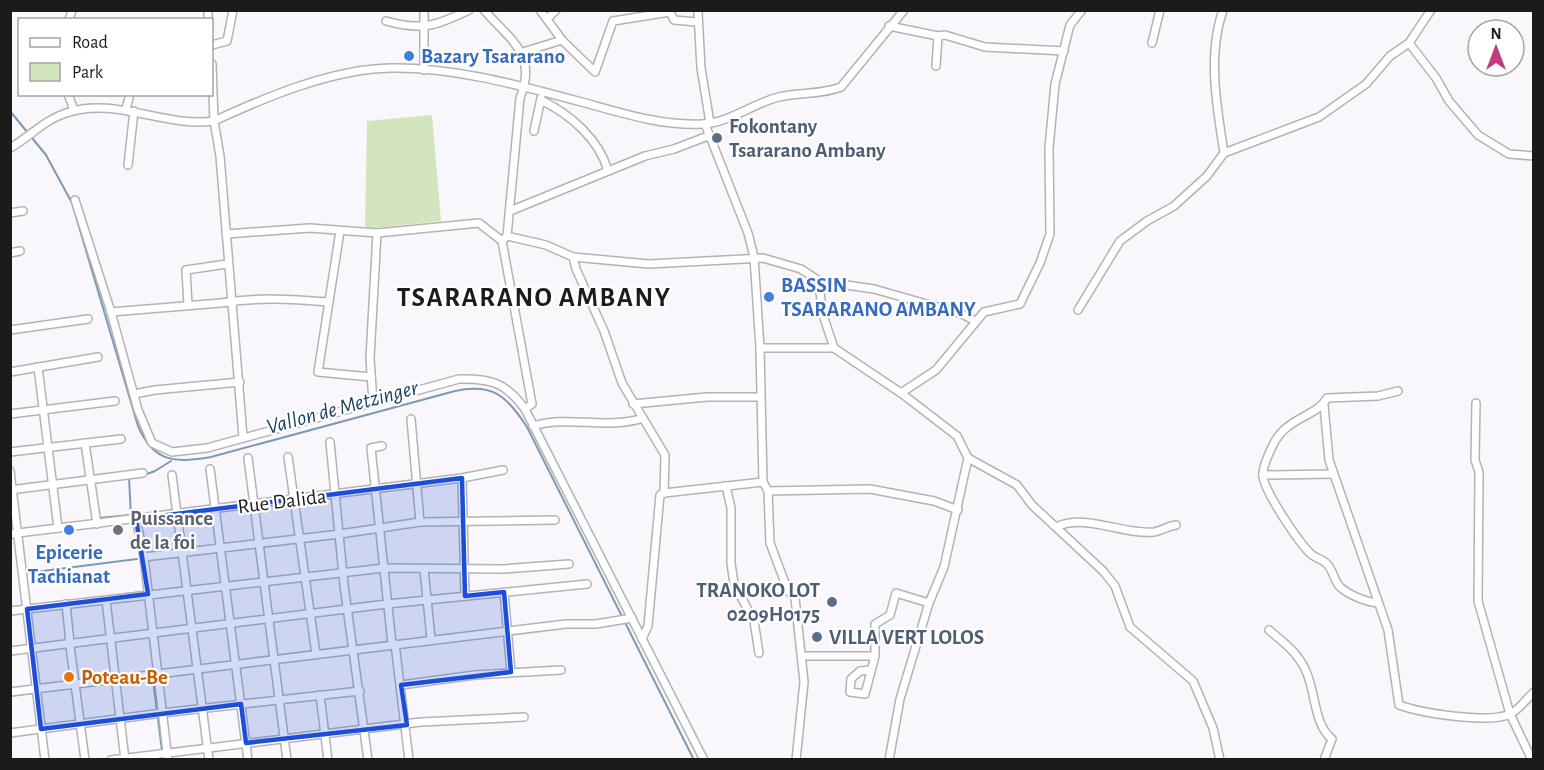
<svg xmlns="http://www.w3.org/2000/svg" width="1544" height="770" font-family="'Alegreya Sans',sans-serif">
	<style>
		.green { fill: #d3e5bd }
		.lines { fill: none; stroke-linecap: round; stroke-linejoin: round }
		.stream { stroke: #7c9ab6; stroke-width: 2 }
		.minor-casing { stroke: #b3b2b5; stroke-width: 10 }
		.minor { stroke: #fff; stroke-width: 7 }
		.marked { fill: #1d4ed8; fill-opacity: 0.2; stroke: #1d4ed8; stroke-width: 4.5; stroke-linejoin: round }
		.shop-dot { fill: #3f7fe0; stroke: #fff; stroke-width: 2 }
		.service-dot { fill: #5c6f8a; stroke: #fff; stroke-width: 2 }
		.worship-dot { fill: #6b7280; stroke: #fff; stroke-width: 2 }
		.food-dot { fill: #e8710a; stroke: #fff; stroke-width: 2 }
		.labels { text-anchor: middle; stroke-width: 4.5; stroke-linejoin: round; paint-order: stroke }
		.shop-label { font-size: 21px; font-weight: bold; fill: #366cbe; stroke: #fff; text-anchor: start }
		.service-label { font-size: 21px; font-weight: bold; fill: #4e5e75; stroke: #fff; text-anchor: start }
		.street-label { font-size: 21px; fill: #1b1b1c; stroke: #fff }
		.worship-label { font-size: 21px; font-weight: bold; fill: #5b616d; stroke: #fff; text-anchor: start }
		.food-label { font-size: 21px; font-weight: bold; fill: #c56008; stroke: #fff; text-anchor: start }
		.water-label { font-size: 22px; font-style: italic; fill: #184060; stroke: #fff }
		.district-label { font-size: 27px; font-weight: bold; letter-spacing: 1.5px; fill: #1b1b1c; stroke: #fff }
	</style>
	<rect width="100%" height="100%" fill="#f9f7fb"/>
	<polygon class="green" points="432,115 441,221 365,229 367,121"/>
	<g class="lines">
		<g class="stream">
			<path d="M10 111 46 155 72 203 138 426C154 463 175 463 211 457L455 391C493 383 507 396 527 427L694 760"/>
			<polyline points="144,475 155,471 171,461"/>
			<polyline points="129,478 131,516"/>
			<polyline points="98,518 131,515"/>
			<polyline points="27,573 137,559"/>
			<polyline points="103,597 141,592"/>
			<polyline points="153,679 162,751"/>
			<polyline points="79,687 195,673"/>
			<polyline points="38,692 73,688"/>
			<polyline points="10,696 34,693"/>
		</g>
		<g class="minor-casing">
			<g id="minor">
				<polyline points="208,10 208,20"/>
				<polyline points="424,10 424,70"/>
				<path d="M484 10C510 40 538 54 520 98L507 236"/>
				<polyline points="540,10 562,40 595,72 613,21 670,12"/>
				<polyline points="669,10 674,20 697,22"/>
				<path d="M1223 10C1207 56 1217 107 1224 153"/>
				<polyline points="698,13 701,68 710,123"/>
				<polyline points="547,19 556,10"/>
				<polyline points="69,20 72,10"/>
				<path d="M386 21C422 31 436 26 469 10"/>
				<polyline points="889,26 938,36 945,35 985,47 1064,51"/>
				<polyline points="1152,43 1160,10"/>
				<polyline points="1409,43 1436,78 1449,101 1478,135 1509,154 1534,156"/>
				<polyline points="212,45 227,41 233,10"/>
				<polyline points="523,52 562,40"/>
				<polyline points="212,64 214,121 220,156 243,437"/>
				<polyline points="936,66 938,36"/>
				<polyline points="68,94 74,110"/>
				<path d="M541 100C571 115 599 139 608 171"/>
				<polyline points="126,109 130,94"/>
				<polyline points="705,124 748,233 754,257 760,348 763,482 768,491 770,543 788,591 795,598 804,682 796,760"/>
				<polyline points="534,131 541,98"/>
				<path d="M10 148C30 137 44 120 66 113 115 96 164 128 214 121 266 97 332 69 391 68 453 67 518 85 578 101 619 112 659 126 702 124 730 123 753 103 779 97 800 92 821 95 841 87L904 10"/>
				<polyline points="128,165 134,111"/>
				<path d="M75 200 111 312 138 410 152 443 172 452 207 448 459 379C491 378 506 383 525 409L704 760"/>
				<polyline points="510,211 645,156 674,149 708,136"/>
				<polyline points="10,213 23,211"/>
				<polyline points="340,231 318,372 371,377"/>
				<polyline points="226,234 310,228 377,233 479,223 502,241 507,236 546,245 573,257 576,269 604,331 622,383 665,455 664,493 660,495 648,626 642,639"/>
				<polyline points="502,241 532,404 525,409"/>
				<polyline points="10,253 20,251"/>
				<polyline points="573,257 649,264 763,258 801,269 819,281 874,289 962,314 975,321"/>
				<polyline points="819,281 822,312 834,348"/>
				<polyline points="188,305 186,270 227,264"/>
				<polyline points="1078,310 1120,241 1147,221 1174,206 1207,176 1224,153 1319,117 1366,84 1390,56 1409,43 1431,10"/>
				<path d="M111 312 221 303C257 297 291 299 328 302"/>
				<polyline points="10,330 88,319"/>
				<polyline points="760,348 834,348 901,393 957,436 968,458 944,567 929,603 900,699 889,760"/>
				<polyline points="38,367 58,528"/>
				<polyline points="10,372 98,357"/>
				<polyline points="901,393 936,370 984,312 1020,304 1040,263 1050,234 1049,148 1055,84 1070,25 1082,10"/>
				<polyline points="134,394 155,390 240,382"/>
				<polyline points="373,402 370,358 377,233"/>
				<polyline points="1476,403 1475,460 1479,472 1478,601 1510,714 1532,760"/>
				<polyline points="633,404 707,397 759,397"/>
				<path d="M1324 405 1329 460 1388 630 1399 705C1421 713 1489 724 1510 714 1519 710 1526 699 1534 692"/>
				<polyline points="10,414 115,401"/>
				<polyline points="411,419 420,522"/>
				<path d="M533 426C568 415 607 430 643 418"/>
				<polyline points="330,442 344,585 368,760"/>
				<polyline points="85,443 97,524"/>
				<polyline points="382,446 371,448 392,644"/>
				<polyline points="10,452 121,439"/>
				<polyline points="288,457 316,654"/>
				<polyline points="248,458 287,760"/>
				<polyline points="968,458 1017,485 1032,505 1103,571 1115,586 1130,627 1193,681 1213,728 1220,760"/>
				<polyline points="210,469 248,760"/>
				<polyline points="10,471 45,760"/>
				<polyline points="172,475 209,760"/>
				<polyline points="1263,475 1334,474"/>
				<polyline points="462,478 465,596"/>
				<polyline points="726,486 731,508 731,563 734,584 754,621 759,653"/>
				<polyline points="10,490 143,473"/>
				<polyline points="768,491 870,489 934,501 958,510"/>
				<polyline points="664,493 763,482"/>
				<polyline points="136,519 144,557 168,760"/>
				<path d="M1056 527C1086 513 1122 535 1154 532 1161 531 1168 526 1176 525"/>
				<polyline points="10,534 462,478 503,470"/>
				<polyline points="144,557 340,534 420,522 555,520"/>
				<polyline points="424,569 431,639"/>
				<polyline points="504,592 511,672"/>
				<polyline points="106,600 125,760"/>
				<path d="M1378 603C1366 602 1349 595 1340 587 1334 581 1333 569 1326 563 1322 559 1315 558 1311 554 1299 543 1264 491 1263 476 1262 467 1269 453 1273 445 1286 417 1317 417 1327 398L1378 396 1398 391"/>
				<polyline points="66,604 70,643"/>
				<polyline points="10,611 384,568 503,569 569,564"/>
				<path d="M1269 630C1283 642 1297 652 1305 669 1316 690 1313 724 1332 739L1324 760"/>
				<polyline points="395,644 409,760"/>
				<polyline points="70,646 85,760"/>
				<polyline points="10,651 387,604 587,584"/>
				<polyline points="803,656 875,656"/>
				<polyline points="871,670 860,671 851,679 850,692 865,694 875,656 875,624 890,615 896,593 929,603"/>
				<polyline points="401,685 475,675 561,670"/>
				<polyline points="10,692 566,624 596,624 632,618"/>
				<polyline points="320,695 328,760"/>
				<polyline points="10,733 162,713 360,691"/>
				<polyline points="111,760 421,722 524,717"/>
			</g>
		</g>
		<use href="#minor" class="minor"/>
	</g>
	<path class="marked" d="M462 478 465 596 504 592 511 672 401 685 407 725 246 743 241 704 41 729 27 609 148 594 136 519Z"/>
	<g class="shop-dot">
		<circle cx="409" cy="56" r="6"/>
		<circle cx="769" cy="297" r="6"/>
		<circle cx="69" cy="530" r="6"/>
	</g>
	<g class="service-dot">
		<circle cx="717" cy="138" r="6"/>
		<circle cx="832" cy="602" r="6"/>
		<circle cx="817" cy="637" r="6"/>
	</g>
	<circle class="worship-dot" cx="118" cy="530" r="6"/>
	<circle class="food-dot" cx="69" cy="677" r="6"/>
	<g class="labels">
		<g class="shop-label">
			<text x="421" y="63">Bazary Tsararano</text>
			<text x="781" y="292">BASSIN<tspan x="781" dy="24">TSARARANO AMBANY</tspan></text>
			<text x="69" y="559" text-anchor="middle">Epicerie<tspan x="69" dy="24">Tachianat</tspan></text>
		</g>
		<g class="service-label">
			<text x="729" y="133">Fokontany<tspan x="729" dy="24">Tsararano Ambany</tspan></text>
			<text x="820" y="597" text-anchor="end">TRANOKO LOT<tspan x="820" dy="24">0209H0175</tspan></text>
			<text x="829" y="644">VILLA VERT LOLOS</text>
		</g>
		<g class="street-label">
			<text transform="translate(282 501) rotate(-7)" y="7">Rue Dalida</text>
		</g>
		<g class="worship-label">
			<text x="130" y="525">Puissance<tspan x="130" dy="24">de la foi</tspan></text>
		</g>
		<g class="food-label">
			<text x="81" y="684">Poteau-Be</text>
		</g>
		<g class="water-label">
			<text transform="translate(342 406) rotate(-15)" y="8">Vallon de Metzinger</text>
		</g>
		<g class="district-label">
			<text x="534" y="306">TSARARANO AMBANY</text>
		</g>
	</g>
	<rect width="1544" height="770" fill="none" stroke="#1b1b1c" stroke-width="24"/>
	<rect x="18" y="18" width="195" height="78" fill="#ffffff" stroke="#a4a4a4" stroke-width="1.5"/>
	<rect x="30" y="38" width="30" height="9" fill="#ffffff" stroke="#a4a4a4" stroke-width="1.5"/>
	<text x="72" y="48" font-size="18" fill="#1b1b1c">Road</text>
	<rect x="30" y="63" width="30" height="18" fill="#d3e5bd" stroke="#a4a4a4" stroke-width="1.5"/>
	<text x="72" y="78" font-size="18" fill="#1b1b1c">Park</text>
	<g transform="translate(1496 48)"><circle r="28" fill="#ffffff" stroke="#a4a4a4" stroke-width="1.5"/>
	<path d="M0-4.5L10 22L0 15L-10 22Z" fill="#c43d7b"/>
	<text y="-9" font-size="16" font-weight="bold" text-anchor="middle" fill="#1b1b1c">N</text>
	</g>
</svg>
